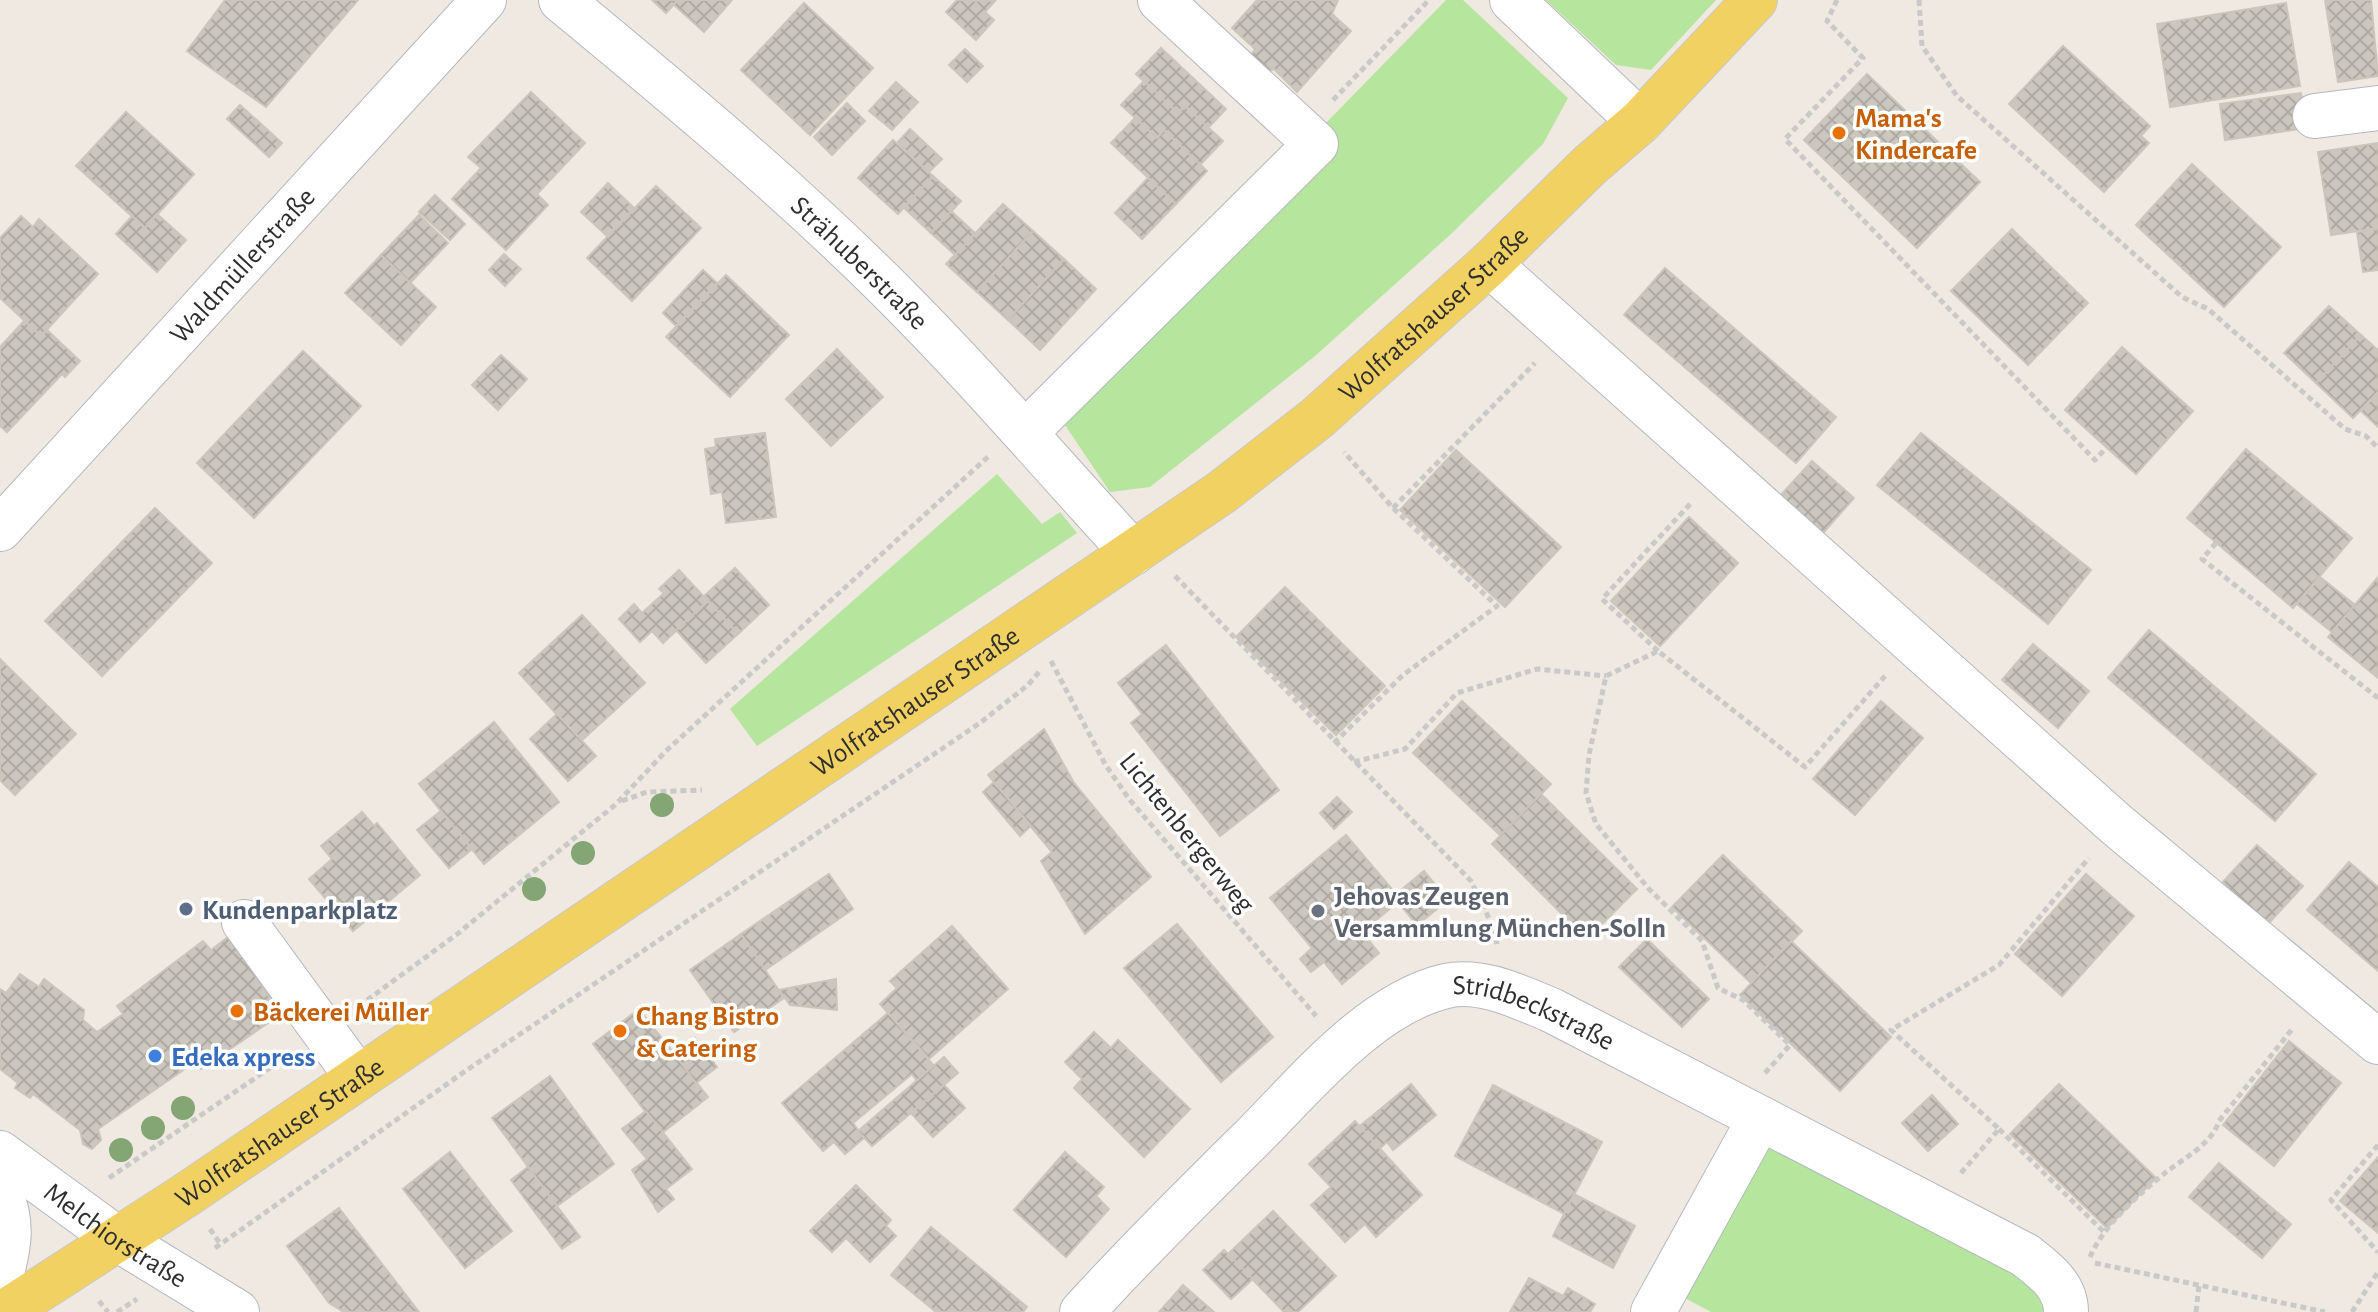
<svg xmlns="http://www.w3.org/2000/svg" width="2378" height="1312" font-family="'Alegreya Sans',sans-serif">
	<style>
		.grass { fill: #b6e59e }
		.building { fill: url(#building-cross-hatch); stroke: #cbc5ba; stroke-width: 2 }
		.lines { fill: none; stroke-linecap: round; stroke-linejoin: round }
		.minor-casing { stroke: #b4b7c1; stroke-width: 46 }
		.major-casing { stroke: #c9c9c9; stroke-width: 46 }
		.path { stroke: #c9c9c9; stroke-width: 5; stroke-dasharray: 6 4; stroke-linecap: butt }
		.minor { stroke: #fff; stroke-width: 44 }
		.major { stroke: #f2d163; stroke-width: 44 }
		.tree { fill: #84a574 }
		.food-dot { fill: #e8710a; stroke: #fff; stroke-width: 3 }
		.service-dot { fill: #5c6f8a; stroke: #fff; stroke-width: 3 }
		.worship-dot { fill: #6b7280; stroke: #fff; stroke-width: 3 }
		.shop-dot { fill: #3f7fe0; stroke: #fff; stroke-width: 3 }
		.labels { text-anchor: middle; stroke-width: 7; stroke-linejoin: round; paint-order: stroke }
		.food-label { font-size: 28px; font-weight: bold; fill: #c56008; stroke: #fff; text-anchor: start }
		.street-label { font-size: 28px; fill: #2e2e2e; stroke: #fff }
		.worship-label { font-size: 28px; font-weight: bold; fill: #5b616d; stroke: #fff; text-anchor: start }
		.service-label { font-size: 28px; font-weight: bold; fill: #4e5e75; stroke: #fff; text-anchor: start }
		.shop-label { font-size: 28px; font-weight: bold; fill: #366cbe; stroke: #fff; text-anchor: start }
	</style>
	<defs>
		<pattern id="building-cross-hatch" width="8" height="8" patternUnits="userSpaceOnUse" patternTransform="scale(2)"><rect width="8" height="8" fill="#cbc7bf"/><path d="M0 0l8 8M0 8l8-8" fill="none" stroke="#afaba4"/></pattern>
	</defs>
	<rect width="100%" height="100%" fill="#efe9e1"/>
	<g class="grass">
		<polygon points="1446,0 1463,0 1568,98 1543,144 1451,234 1315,356 1150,487 1110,492 1065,425 1334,139 1324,125"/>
		<polygon points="1546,0 1716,0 1651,70 1616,65"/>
		<polygon points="997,474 1042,524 1060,512 1077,533 757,746 730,709"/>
		<polygon points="1760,1118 2025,1255 2066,1312 1711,1312 1666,1288"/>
	</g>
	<g class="building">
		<polygon points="225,0 358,0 266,107 187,51"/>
		<polygon points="652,0 678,0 666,13"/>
		<polygon points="678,0 732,0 704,32 674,5"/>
		<polygon points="957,0 995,1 985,12 994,20 976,40 946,12"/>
		<polygon points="1257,0 1338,0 1332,14 1351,31 1297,92 1274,69 1269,72 1251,55 1255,49 1232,28"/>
		<polygon points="2325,0 2371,0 2378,76 2338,82"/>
		<polygon points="804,3 873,68 810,135 741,70"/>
		<polygon points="2286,3 2300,86 2170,107 2157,24"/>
		<polygon points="2063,46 2150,126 2141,136 2149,143 2104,192 2009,104"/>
		<polygon points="1161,48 1226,109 1208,128 1185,106 1178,113 1136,74"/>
		<polygon points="965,49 983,66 967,82 949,65"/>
		<polygon points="1867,74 1980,182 1917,248 1804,140"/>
		<polygon points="1144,81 1178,113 1185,106 1223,141 1200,165 1164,130 1157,138 1121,105"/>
		<polygon points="896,82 918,102 892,130 869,111"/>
		<polygon points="531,92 585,143 537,194 548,205 506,250 452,199 481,168 468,157"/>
		<polygon points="2301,93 2307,128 2225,140 2220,104"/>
		<polygon points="847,103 865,121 832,155 814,137"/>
		<polygon points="240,105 282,143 269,157 227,119"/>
		<polygon points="126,112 194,174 145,228 76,166"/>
		<polygon points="1135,118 1157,138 1164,130 1207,171 1176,204 1111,143"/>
		<polygon points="910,129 942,159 929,172 897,143"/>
		<polygon points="893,140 933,176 898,214 858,178"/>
		<polygon points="2378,143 2378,228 2331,235 2318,152"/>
		<polygon points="2192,164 2281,247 2224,307 2136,225"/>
		<polygon points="933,176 961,201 931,233 904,208"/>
		<polygon points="1148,178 1176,204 1142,239 1115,213"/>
		<polygon points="608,183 634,208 607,236 581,212"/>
		<polygon points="656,186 701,228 632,301 587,258"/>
		<polygon points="435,195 465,224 450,240 419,212"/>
		<polygon points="1003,204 1033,231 977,292 946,264"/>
		<polygon points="951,211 975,233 955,255 931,233"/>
		<polygon points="157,214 186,240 157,272 116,234 132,216 145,228"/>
		<polygon points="419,215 448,243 410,283 381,255"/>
		<polygon points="21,216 33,227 39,219 98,274 41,336 0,298 0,238"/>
		<polygon points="2012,229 2088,303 2028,365 1951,291"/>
		<polygon points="2378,229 2378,270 2363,272 2357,232"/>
		<polygon points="1033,231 1064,259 1008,320 977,292"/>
		<polygon points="504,254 521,269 505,286 489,270"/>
		<polygon points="381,255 436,307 401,345 345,293"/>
		<polygon points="1064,259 1096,289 1040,350 1008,320"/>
		<polygon points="1665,268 1836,417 1796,463 1624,315"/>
		<polygon points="703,270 717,283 676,326 663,313"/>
		<polygon points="726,275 789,335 730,397 666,337"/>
		<polygon points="2329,306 2361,335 2316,383 2284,353"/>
		<polygon points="24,321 41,336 47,330 80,361 65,377 62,374 7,432 0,426 0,347"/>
		<polygon points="2361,335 2378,350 2378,392 2353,418 2316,383"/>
		<polygon points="2122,347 2193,411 2136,474 2065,410"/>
		<polygon points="837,349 883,397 831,446 786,399"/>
		<polygon points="303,351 361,406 254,518 197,463"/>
		<polygon points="501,355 527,379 498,410 472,385"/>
		<polygon points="2378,392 2378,427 2361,411"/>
		<polygon points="765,433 776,517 726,523 722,492 711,494 705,449 716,447 715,439"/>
		<polygon points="1921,433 2091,570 2048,624 1877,485"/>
		<polygon points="2246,449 2352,538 2293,608 2187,518"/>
		<polygon points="1456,450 1561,547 1505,607 1400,510"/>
		<polygon points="1812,461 1854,498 1823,533 1780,496"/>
		<polygon points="155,508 212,563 102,676 45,621"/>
		<polygon points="1689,517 1738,563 1660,646 1611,601"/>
		<polygon points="735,568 769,605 738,634 704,596"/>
		<polygon points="679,570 708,601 663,643 652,631 640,642 619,619 634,604 642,613 664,593 659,589"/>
		<polygon points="2320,577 2355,605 2332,632 2297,604"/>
		<polygon points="2378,577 2378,678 2328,637"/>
		<polygon points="1285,587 1385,686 1336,735 1236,637"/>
		<polygon points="708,601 738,634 706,663 676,630"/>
		<polygon points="582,615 645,683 581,741 519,673"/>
		<polygon points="2149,630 2316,774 2275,821 2108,678"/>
		<polygon points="2033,644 2089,691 2058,728 2002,680"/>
		<polygon points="1166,645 1279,790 1220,836 1131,723 1142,714 1118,683"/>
		<polygon points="0,659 76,734 15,795 0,780"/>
		<polygon points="1462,701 1551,784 1501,836 1413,753"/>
		<polygon points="1881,701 1923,738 1855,815 1813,779"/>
		<polygon points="557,714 596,756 568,781 530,739"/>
		<polygon points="494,722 559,802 484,864 419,784"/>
		<polygon points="1044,729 1074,783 1151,877 1085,934 1041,861 1052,852 988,775"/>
		<polygon points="994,782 1031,826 1020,836 983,792"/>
		<polygon points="1541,794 1637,889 1587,939 1492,844"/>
		<polygon points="1337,797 1352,812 1334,829 1320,813"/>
		<polygon points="441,811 472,849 449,868 417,830"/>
		<polygon points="362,812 374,826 377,823 420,875 353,931 309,879 332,859 321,846"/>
		<polygon points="1346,835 1396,894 1424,871 1448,900 1417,925 1398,902 1362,932 1379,953 1342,984 1324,962 1311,972 1300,959 1312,948 1270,898"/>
		<polygon points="2257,845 2303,886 2268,924 2222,883"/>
		<polygon points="1723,855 1802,931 1751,983 1672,907"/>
		<polygon points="2349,862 2378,887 2378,971 2307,910"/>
		<polygon points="829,874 853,909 765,970 741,934"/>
		<polygon points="2086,874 2134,916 2062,996 2015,954"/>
		<polygon points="1177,924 1273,1037 1221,1082 1124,968"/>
		<polygon points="952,926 1008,989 929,1059 880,1004 897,988 890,981"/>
		<polygon points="236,931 266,970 256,977 281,1014 201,1069 195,1062 98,1129 101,1140 92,1149 83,1144 80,1130 33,1094 30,1098 15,1088 18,1083 0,1069 0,989 6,993 20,974 39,987 44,979 84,1010 83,1020 97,1032 123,1014 117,1006 203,941 211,950"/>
		<polygon points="741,934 784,998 734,1032 690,970"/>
		<polygon points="1647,939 1709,999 1682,1027 1619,967"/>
		<polygon points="1791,941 1891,1037 1840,1091 1740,995"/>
		<polygon points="836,979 837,1010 790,1005 779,990"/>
		<polygon points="639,1009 708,1097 662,1133 593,1044"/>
		<polygon points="888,1013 934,1066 917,1081 912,1074 853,1123 864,1138 845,1154 834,1142 823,1151 782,1103"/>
		<polygon points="1094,1032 1111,1048 1118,1040 1190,1109 1144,1157 1074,1088 1082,1079 1065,1062"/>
		<polygon points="695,1038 717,1067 696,1083 674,1053"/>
		<polygon points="2289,1041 2341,1083 2274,1166 2223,1125"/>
		<polygon points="944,1057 958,1073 872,1146 858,1131"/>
		<polygon points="550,1076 614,1164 557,1206 492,1118"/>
		<polygon points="1411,1084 1436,1115 1393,1150 1387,1142 1379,1149 1360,1126"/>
		<polygon points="2059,1084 2156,1178 2107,1228 2010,1134"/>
		<polygon points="944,1085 965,1108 933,1137 911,1113"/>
		<polygon points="1493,1085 1602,1142 1564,1214 1455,1156"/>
		<polygon points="1932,1095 1958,1124 1928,1151 1902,1123"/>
		<polygon points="646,1111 692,1169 666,1189 674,1199 658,1212 632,1170 647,1159 622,1129"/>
		<polygon points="1355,1121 1422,1195 1376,1237 1365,1224 1345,1242 1311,1205 1331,1187 1309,1164"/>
		<polygon points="450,1152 512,1231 465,1268 403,1189"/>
		<polygon points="1065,1152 1104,1187 1096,1196 1109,1209 1066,1257 1014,1210"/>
		<polygon points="2378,1157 2378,1233 2340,1201"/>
		<polygon points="2219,1163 2291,1224 2262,1258 2189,1197"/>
		<polygon points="528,1167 580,1237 562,1249 511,1180"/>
		<polygon points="856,1185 891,1220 886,1226 896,1236 870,1262 846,1238 832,1252 810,1231"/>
		<polygon points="1574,1194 1635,1226 1613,1268 1553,1236"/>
		<polygon points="339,1208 419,1312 344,1312 329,1303 287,1246"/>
		<polygon points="1273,1211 1336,1276 1298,1312 1284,1312 1228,1254"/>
		<polygon points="931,1227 1027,1307 1023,1312 936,1312 891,1275"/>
		<polygon points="1224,1250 1253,1279 1231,1299 1203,1270"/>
		<polygon points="1529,1278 1563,1296 1568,1288 1595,1304 1590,1312 1510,1312"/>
		<polygon points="1183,1285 1214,1312 1159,1312"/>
	</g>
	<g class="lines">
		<g class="minor-casing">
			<g id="minor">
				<path id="s1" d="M561 0C675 94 789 189 894 294 977 377 1053 466 1133 553"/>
				<polyline points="1512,0 1640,122"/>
				<polyline points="2315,116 2378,108"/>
				<polyline points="1489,264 2117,825 2378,1042"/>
				<polyline points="1026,432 1316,144 1160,0"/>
				<path id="s2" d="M0 529 484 0"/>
				<polyline points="244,922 358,1078"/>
				<path id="s3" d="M0 1153 119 1240 237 1312"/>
				<path d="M0 1192C14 1223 9 1248 0 1280"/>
				<path id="s4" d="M1082 1312C1137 1252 1194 1195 1252 1138 1305 1085 1370 1004 1446 986 1481 978 1519 997 1551 1010L2025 1255C2044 1270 2066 1285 2066 1312"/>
				<polyline points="1653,1312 1760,1118"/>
			</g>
		</g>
		<g class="major-casing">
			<g id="major">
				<path id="s5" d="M5 1312 186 1195 1222 492 1316 419 1489 264 1590 165 1640 122 1755 0"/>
			</g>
		</g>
		<g class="path">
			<polyline points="1837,0 1827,21 1863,58 1785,139 2095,460 2106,448"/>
			<polyline points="1919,0 1922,46 1957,96 2182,297 2208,309 2345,429 2366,436 2378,448"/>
			<polyline points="1333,100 1429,0"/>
			<polyline points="1393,508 1535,363"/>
			<polyline points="2216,543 2202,559 2378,698"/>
			<polyline points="1175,576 1471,881 1495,931 1497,944"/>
			<polyline points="1658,651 1602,599 1692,502"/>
			<polyline points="1051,661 1105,764 1129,799 1316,1016"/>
			<polyline points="1334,743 1403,675 1497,606 1393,508 1344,452"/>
			<polyline points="1354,762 1405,749 1457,693 1537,669 1606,676"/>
			<polyline points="622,801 647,792 702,790"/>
			<polyline points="359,1006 456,935 615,805 666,751 990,455"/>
			<polyline points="1765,1073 1790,1045 1743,1000 1718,988 1702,941 1648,888 1596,824 1586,793 1589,755 1606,676 1658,651 1805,767 1885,676"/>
			<polyline points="1999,1129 2105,1233"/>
			<polyline points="2378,1145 2331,1200 2378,1252"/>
			<polyline points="1961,1173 1999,1129 1891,1030 1999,965 2089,858"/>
			<polyline points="109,1178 289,1055"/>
			<polyline points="210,1229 221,1245"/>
			<polyline points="215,1248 464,1072 980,723 1028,685 1039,672"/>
			<path d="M2090 1257C2103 1226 2139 1194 2165 1173 2184 1158 2212 1144 2219 1121L2293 1028"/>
			<polyline points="2095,1263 2325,1312"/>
			<polyline points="99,1301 108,1312"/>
			<polyline points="117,1312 137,1299"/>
			<polyline points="2196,1312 2199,1285"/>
			<polyline points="2352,1312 2378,1272"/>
		</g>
		<use href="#minor" class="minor"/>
		<use href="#major" class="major"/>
	</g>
	<g class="tree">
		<circle cx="662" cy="805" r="12"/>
		<circle cx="583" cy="853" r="12"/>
		<circle cx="534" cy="889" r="12"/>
		<circle cx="183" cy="1108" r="12"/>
		<circle cx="153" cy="1128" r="12"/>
		<circle cx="121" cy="1150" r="12"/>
	</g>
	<g class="food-dot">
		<circle cx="1839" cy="133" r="8"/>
		<circle cx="237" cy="1011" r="8"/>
		<circle cx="620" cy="1031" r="8"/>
	</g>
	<circle class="service-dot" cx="186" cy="909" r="8"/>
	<circle class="worship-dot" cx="1318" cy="911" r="8"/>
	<circle class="shop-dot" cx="155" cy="1056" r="8"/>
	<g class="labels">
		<g class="food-label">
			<text x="1855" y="127">Mama's<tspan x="1855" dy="32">Kindercafe</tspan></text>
			<text x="253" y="1021">Bäckerei Müller</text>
			<text x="636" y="1025">Chang Bistro<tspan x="636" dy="32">&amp; Catering</tspan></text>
		</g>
		<g class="street-label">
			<text dy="10" stroke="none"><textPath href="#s2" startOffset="358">Waldmüllerstraße</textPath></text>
			<text dy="10" stroke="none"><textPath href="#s1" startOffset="398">Strähuberstraße</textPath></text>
			<text dy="10" stroke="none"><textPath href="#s5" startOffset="1744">Wolfratshauser Straße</textPath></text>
			<text dy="10" stroke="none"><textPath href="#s5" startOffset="1096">Wolfratshauser Straße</textPath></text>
			<text transform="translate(1188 832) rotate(51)" y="10">Lichtenbergerweg</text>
			<text dy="10" stroke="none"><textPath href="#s4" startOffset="586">Stridbeckstraße</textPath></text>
			<text dy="10" stroke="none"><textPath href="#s5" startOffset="328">Wolfratshauser Straße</textPath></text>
			<text dy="10" stroke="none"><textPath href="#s3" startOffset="142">Melchiorstraße</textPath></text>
		</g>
		<g class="worship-label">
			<text x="1334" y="905">Jehovas Zeugen<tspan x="1334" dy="32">Versammlung München-Solln</tspan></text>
		</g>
		<g class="service-label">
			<text x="202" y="919">Kundenparkplatz</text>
		</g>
		<g class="shop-label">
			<text x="171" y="1066">Edeka xpress</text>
		</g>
	</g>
</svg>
